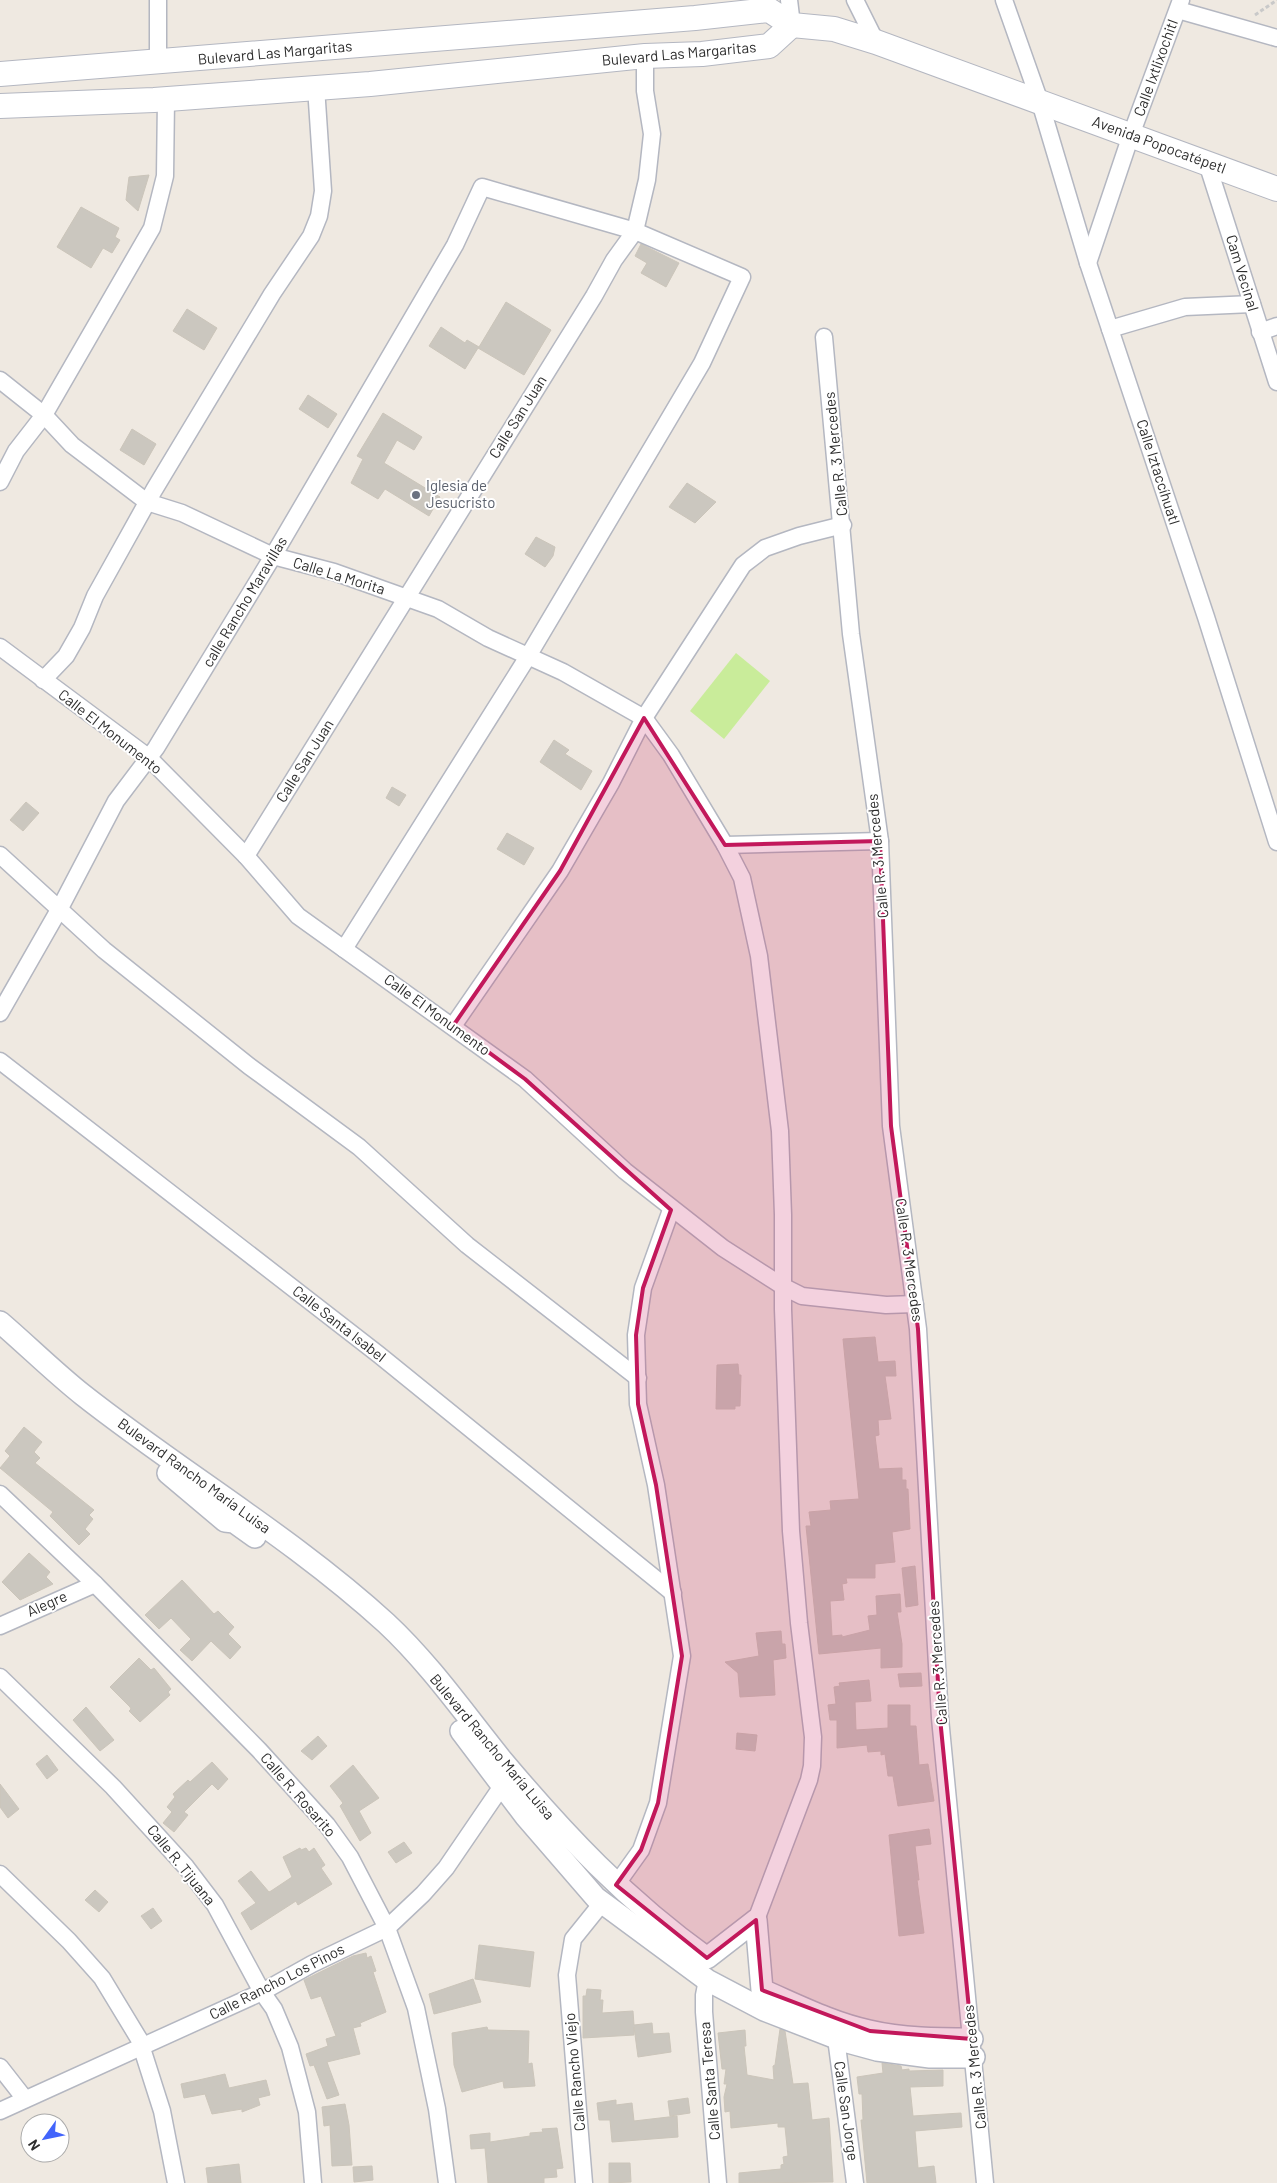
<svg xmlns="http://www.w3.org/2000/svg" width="1277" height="2183" font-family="Barlow,sans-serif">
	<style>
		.pitch { fill: #c9ec9a }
		.building { fill: #cbc7bf; stroke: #cbc5ba }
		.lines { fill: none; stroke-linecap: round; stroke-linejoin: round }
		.minor-casing { stroke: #b4b7c1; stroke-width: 19 }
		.tertiary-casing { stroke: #b4b7c1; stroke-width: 24 }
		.secondary-casing { stroke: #b4b7c1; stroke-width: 26 }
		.path { stroke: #c9c9c9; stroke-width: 3; stroke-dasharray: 4 2.5; stroke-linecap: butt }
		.minor { stroke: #fff; stroke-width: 16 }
		.tertiary { stroke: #fff; stroke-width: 21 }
		.secondary { stroke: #fff; stroke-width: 24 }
		.marked { fill: #c2185b; fill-opacity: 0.2; stroke: #c2185b; stroke-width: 4; stroke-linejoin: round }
		.worship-dot { fill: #6b7280; stroke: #fff; stroke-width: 2 }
		.labels { text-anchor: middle; stroke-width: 4; stroke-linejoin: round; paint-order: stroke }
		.street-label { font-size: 15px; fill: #2e2e2e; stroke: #fff }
		.worship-label { font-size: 15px; fill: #5b616d; stroke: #fff; text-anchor: start }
	</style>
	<rect width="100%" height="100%" fill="#efe9e1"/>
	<polygon class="pitch" points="736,653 770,681 724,739 690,711"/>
	<g class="building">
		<polygon points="149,175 138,211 126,200 129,177"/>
		<polygon points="81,207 119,228 115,237 120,240 112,253 103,248 91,268 57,247"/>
		<polygon points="641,244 679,263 666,287 641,273 647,263 635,256"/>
		<polygon points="506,302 551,330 524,375 478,348 465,369 429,346 441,327 465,343 467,340 479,347"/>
		<polygon points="187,309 217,328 204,350 173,331"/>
		<polygon points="308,395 337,414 328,428 299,409"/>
		<polygon points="383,413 422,437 414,450 397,440 384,463 440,497 429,516 385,489 378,499 351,483 363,459 357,456"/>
		<polygon points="132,429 156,444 144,465 120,450"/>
		<polygon points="687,483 716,502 695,523 669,507"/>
		<polygon points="536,537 555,547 553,556 545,567 525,554"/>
		<polygon points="554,740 569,750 565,754 592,771 581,790 540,762"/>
		<polygon points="392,787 406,795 399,806 386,798"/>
		<polygon points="26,802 39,813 23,831 10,820"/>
		<polygon points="507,833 534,848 524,865 497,849"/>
		<polygon points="875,1337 878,1362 895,1361 896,1376 885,1376 891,1419 878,1420 879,1435 875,1436 879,1469 902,1468 902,1480 906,1480 906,1489 908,1489 910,1529 892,1532 895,1562 875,1564 875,1578 846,1578 847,1583 842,1584 844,1600 830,1601 832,1636 842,1635 842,1637 870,1630 868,1616 877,1615 876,1596 900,1594 901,1612 897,1612 902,1644 902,1667 881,1668 881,1648 819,1654 806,1526 811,1526 809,1512 831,1510 830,1501 859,1499 843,1339"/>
		<polygon points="738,1364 739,1375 741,1375 740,1406 735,1406 735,1409 716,1409 717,1365"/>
		<polygon points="24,1427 42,1442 34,1452 40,1458 35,1463 94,1510 89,1515 93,1519 85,1529 90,1534 79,1545 50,1516 53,1512 0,1468 10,1456 5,1451"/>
		<polygon points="29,1553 50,1572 46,1577 53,1584 20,1600 2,1582"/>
		<polygon points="915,1566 918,1605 906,1607 902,1568"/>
		<polygon points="182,1580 214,1614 218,1611 234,1627 228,1634 241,1647 230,1659 211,1641 192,1661 180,1650 191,1639 171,1618 159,1629 145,1615"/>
		<polygon points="781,1631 782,1644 785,1644 786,1658 773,1660 775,1695 740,1697 738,1673 725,1662 759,1656 756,1633"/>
		<polygon points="139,1658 151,1670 154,1668 171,1689 168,1692 170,1695 140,1722 129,1711 131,1709 130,1707 110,1687"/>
		<polygon points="921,1673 922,1686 900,1687 898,1674"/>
		<polygon points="869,1680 871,1701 855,1702 856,1730 888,1728 888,1705 910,1705 910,1726 916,1726 919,1765 928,1764 934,1801 898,1806 893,1776 888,1776 885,1754 881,1755 881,1751 868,1752 867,1745 837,1748 837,1720 830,1720 828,1705 836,1704 834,1687 840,1686 839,1683"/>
		<polygon points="86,1707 114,1740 100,1751 73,1720"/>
		<polygon points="737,1733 757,1735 755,1751 736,1749"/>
		<polygon points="318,1736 327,1746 312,1760 301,1751"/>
		<polygon points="47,1755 58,1770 47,1779 36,1764"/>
		<polygon points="212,1762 228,1779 218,1790 212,1784 184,1812 188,1815 174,1832 163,1823 172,1812 167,1807 175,1797 173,1794 188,1780 190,1782"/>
		<polygon points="353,1765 379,1798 359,1811 371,1833 360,1841 340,1806 343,1803 330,1786"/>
		<polygon points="0,1784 19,1809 8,1818 0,1807"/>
		<polygon points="929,1829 931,1844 915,1846 919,1880 917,1880 924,1933 899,1936 889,1835"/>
		<polygon points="404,1842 412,1853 396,1863 388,1852"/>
		<polygon points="300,1848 301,1850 306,1848 309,1852 314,1848 325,1865 321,1868 332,1884 298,1905 296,1901 251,1930 241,1913 256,1903 238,1881 251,1871 269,1892 271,1891 292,1877 283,1857"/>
		<polygon points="95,1890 108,1902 99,1912 85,1900"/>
		<polygon points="153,1908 162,1921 151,1929 141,1916"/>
		<polygon points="479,1945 534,1952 530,1987 475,1979"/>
		<polygon points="366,1953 367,1958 371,1956 376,1971 373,1972 386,2012 360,2023 361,2026 353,2028 360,2054 327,2062 339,2095 327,2099 314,2065 310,2066 306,2054 328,2046 326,2039 336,2036 321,1996 311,1999 304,1980 353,1956"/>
		<polygon points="473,1979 481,2002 434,2014 429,1994"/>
		<polygon points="587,1989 601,1990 600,2000 603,2000 602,2013 633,2011 634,2025 652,2023 653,2034 669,2033 671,2052 638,2057 634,2027 634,2035 583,2038 583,1996 586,1996"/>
		<polygon points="487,2027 488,2030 529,2031 528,2064 532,2063 535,2086 504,2088 503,2081 462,2092 454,2065 452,2033"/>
		<polygon points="780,2029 785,2031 793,2084 808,2083 812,2120 829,2118 833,2182 739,2183 739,2173 781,2169 781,2165 784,2164 783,2157 788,2156 785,2127 778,2127 778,2123 731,2128 730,2111 725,2112 724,2097 727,2084 724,2084 726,2069 722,2069 718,2033 745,2030 746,2046 744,2046 747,2075 774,2080 773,2066 775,2065"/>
		<polygon points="882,2063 901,2066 902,2070 909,2069 909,2071 943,2070 943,2086 910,2087 913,2116 961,2113 962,2127 915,2131 918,2168 934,2166 936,2183 867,2183 861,2120 863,2120 862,2094 859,2094 857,2077 883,2073"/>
		<polygon points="225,2074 229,2088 266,2080 270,2095 258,2098 260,2105 242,2112 242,2109 212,2114 205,2094 184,2098 181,2084"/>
		<polygon points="688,2098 690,2113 670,2116 668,2101"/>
		<polygon points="616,2100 616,2105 632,2103 634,2121 677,2116 678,2137 612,2142 610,2120 599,2120 597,2103"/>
		<polygon points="345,2104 349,2125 352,2165 332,2166 330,2125 324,2126 322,2107"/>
		<polygon points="557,2128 563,2168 556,2169 557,2177 544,2178 544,2183 488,2183 485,2148 471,2149 470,2135 490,2133 490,2142 530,2136 530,2133 543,2132 542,2129"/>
		<polygon points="609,2163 630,2163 631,2182 609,2183"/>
		<polygon points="239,2164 241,2183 208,2183 206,2168"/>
		<polygon points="372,2166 373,2180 354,2182 353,2167"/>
	</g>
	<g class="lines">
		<g class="minor-casing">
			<g id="minor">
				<polyline points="789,0 792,25"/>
				<polyline points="855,0 876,42"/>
				<polyline points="1004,0 1040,102 1088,263 1206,617 1277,842"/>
				<polyline points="1178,10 1277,38"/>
				<polyline points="158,62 158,0"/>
				<polyline points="1207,163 1277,382"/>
				<polyline points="1088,263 1131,135 1181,0"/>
				<polyline points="1110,329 1185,307 1252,304"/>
				<polyline points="1260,332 1277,326"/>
				<polyline points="824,337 851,634 880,841 891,1126 918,1329 940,1718 985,2183"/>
				<polyline points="0,380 44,415 72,445 147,502 182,513 273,556 334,572 438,609 488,638 563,672 644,718 671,755 725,845 742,878 759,956 780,1131 783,1215 783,1309 791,1531 799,1623 813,1737 812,1766 809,1780 756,1920"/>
				<polyline points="0,482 16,451 44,415 152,228 165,176 166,99"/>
				<polyline points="0,647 148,757 246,856 298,916 525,1079 625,1171 723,1248 784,1287 802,1296 886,1305 915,1304"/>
				<polyline points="43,680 66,656 82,628 95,596 154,490 272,294 311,236 319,216 323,191 316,87"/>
				<polyline points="725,845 880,841"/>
				<polyline points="0,855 104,950 249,1066 359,1147 467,1245 638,1378"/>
				<polyline points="246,856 594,296 614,260 635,231 647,180 652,134 645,91 645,56"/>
				<polyline points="0,1013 60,908 116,801 156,748 273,556 455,245 482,187 635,231 742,277 702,363 663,429 527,658 344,949"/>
				<polyline points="453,1026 560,871 611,783 644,718 743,565 765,548 799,536 843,525"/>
				<polyline points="0,1061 378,1354 673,1593"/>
				<polyline points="0,1494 95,1584 259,1750 327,1825 350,1857 387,1928 416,2008 437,2109 447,2183"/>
				<polyline points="0,1626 95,1584"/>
				<polyline points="0,1677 113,1787 186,1867 215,1905 262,1992 274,2009 290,2047 307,2112 313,2183"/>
				<polyline points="0,1874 69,1941 102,1978 139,2039 162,2111 176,2183"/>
				<polyline points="616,1885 641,1850 658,1803 682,1656 656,1485 638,1404 636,1335 643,1288 671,1210"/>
				<polyline points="707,1980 704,1995 704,2012 718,2183"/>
				<polyline points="836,2038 855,2183"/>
				<polyline points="0,2067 25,2099"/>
				<polyline points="0,2111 262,1992 312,1964 387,1928 423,1894 446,1868 502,1786"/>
				<polyline points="584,2183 567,1975 573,1939 602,1903"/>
			</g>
		</g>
		<g class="tertiary-casing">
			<g id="tertiary">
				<path d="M0 1322C28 1346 54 1372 83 1395 182 1473 293 1538 386 1623 429 1663 464 1713 501 1759 564 1834 627 1901 707 1958L756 1920 762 1990C797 2005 832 2023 869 2031 903 2039 938 2039 972 2039"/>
				<polyline points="168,1473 225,1521 234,1522 255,1537"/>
				<polyline points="461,1731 526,1817 596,1898 707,1980 764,2010 844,2041 877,2050 930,2057 974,2057"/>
			</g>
		</g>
		<g class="secondary-casing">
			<g id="secondary">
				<polyline points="792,25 834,29 876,42 1277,189"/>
				<polyline points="0,74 695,18 769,10 792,25"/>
				<polyline points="0,106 154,100 370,84 645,56 702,54 769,46 792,25"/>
			</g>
		</g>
		<polyline class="path" points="1255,15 1277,0"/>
		<use href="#minor" class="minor"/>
		<use href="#tertiary" class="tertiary"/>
		<use href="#secondary" class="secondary"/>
	</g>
	<path class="marked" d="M644 718 725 845 880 841 891 1126 918 1329 940 1718 972 2039 870 2031 762 1990 756 1920 707 1958 616 1885 641 1850 658 1803 682 1656 656 1485 638 1404 636 1335 643 1288 671 1210 525 1079 453 1026 560 871Z"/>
	<circle class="worship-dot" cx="416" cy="495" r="5"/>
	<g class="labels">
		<g class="street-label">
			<text transform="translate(275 53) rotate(-5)" y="5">Bulevard Las Margaritas</text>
			<text transform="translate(679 54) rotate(-5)" y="5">Bulevard Las Margaritas</text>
			<text transform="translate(1156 68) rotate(-70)" y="5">Calle Ixtlixochitl</text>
			<text transform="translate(1159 145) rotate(20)" y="5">Avenida Popocatépetl</text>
			<text transform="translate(1242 273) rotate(73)" y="5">Cam Vecinal</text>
			<text transform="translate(518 417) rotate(-58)" y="5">Calle San Juan</text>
			<text transform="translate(836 454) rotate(-96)" y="5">Calle R. 3 Mercedes</text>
			<text transform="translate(1158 472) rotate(72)" y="5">Calle Iztaccíhuatl</text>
			<text transform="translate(339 576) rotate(17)" y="5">Calle La Morita</text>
			<text transform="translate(245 602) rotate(-59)" y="5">calle Rancho Maravillas</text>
			<text transform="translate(110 732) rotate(38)" y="5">Calle El Monumento</text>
			<text transform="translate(305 761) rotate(-58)" y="5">Calle San Juan</text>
			<text transform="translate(878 856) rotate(-95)" y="5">Calle R. 3 Mercedes</text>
			<text transform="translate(437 1015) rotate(36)" y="5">Calle El Monumento</text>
			<text transform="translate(909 1260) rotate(82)" y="5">Calle R. 3 Mercedes</text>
			<text transform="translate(339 1324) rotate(38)" y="5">Calle Santa Isabel</text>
			<text transform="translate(194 1476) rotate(36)" y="5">Bulevard Rancho María Luisa</text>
			<text transform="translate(47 1604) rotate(-24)" y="5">Alegre</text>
			<text transform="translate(938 1663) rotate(-94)" y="5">Calle R. 3 Mercedes</text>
			<text transform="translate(492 1747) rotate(50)" y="5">Bulevard Rancho María Luisa</text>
			<text transform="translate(298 1795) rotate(49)" y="5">Calle R. Rosarito</text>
			<text transform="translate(181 1865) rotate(51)" y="5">Calle R. Tijuana</text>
			<text transform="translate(277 1982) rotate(-27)" y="5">Calle Rancho Los Pinos</text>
			<text transform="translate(975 2067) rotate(-96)" y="5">Calle R. 3 Mercedes</text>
			<text transform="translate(575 2072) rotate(-95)" y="5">Calle Rancho Viejo</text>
			<text transform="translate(710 2081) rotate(-95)" y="5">Calle Santa Teresa</text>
			<text transform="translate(846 2111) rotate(82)" y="5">Calle San Jorge</text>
		</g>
		<g class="worship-label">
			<text x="426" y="491">Iglesia de<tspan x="426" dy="17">Jesucristo</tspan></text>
		</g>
	</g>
	<g transform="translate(45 2138) rotate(237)"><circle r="24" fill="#ffffff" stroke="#ababab"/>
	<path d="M0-4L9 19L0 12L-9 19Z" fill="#4264fb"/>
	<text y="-8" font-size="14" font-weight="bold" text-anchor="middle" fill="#2e2e2e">N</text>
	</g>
</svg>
